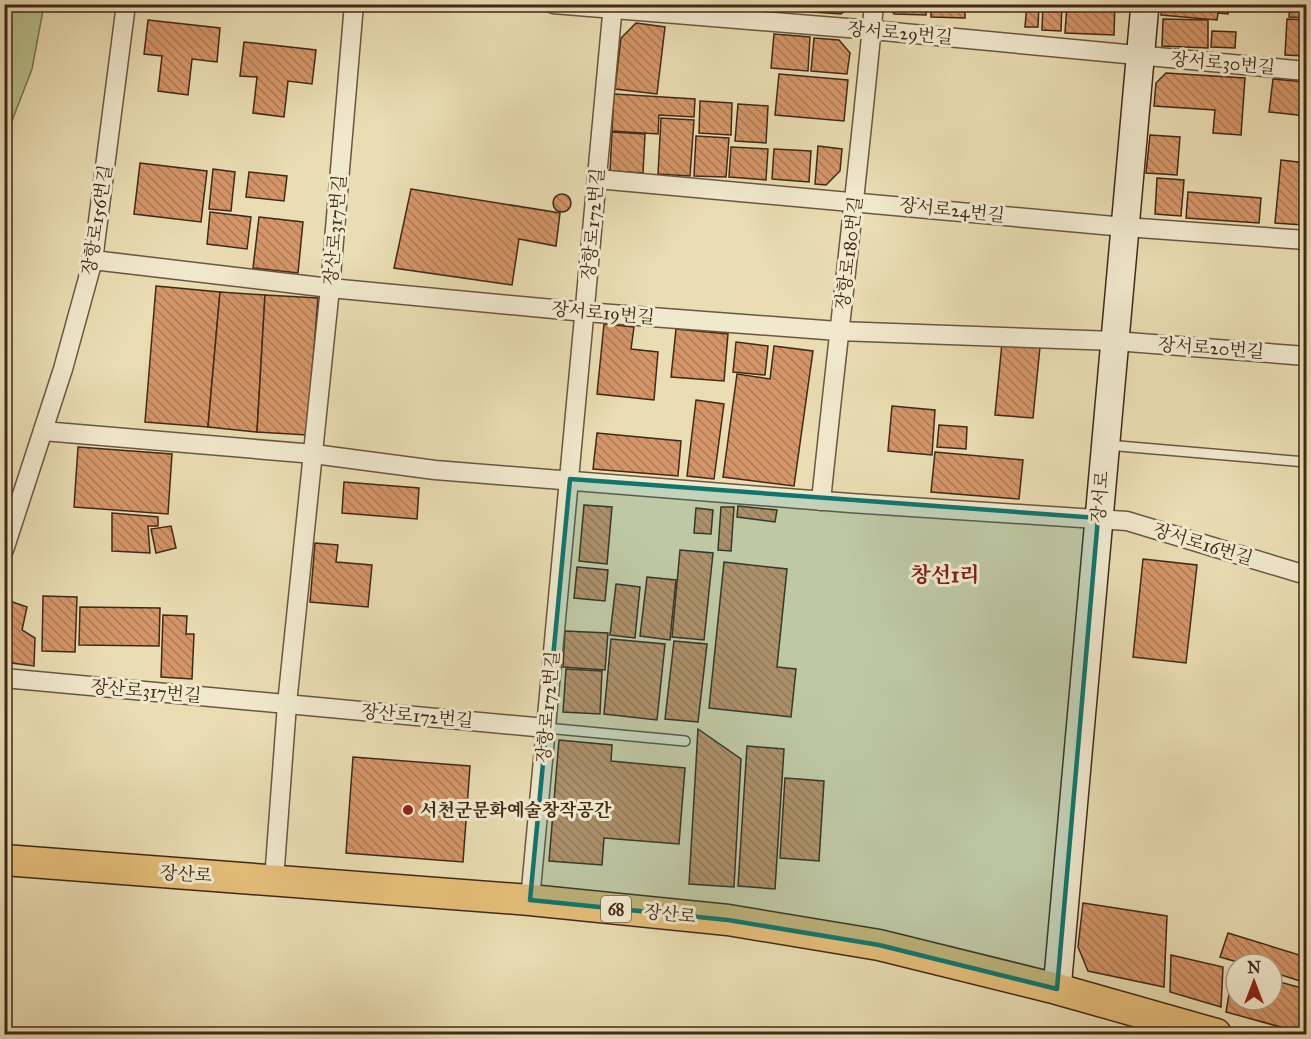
<svg xmlns="http://www.w3.org/2000/svg" width="1311" height="1039" font-family="'IM FELL Great Primer','Noto Serif KR',serif">
	<style>
		.park { fill: #b7c08c; stroke: #7c7452; stroke-width: 1.5 }
		.building { fill: url(#building-back-hatch); stroke: #412918; stroke-width: 1.5 }
		.lines { fill: none; stroke-linecap: round; stroke-linejoin: round }
		.lane-casing { stroke: #6b563f; stroke-width: 12 }
		.street-casing { stroke: #6b563f; stroke-width: 21 }
		.secondary-casing { stroke: #412918; stroke-width: 30 }
		.primary-casing { stroke: #412918; stroke-width: 33 }
		.lane { stroke: #f1e9ce; stroke-width: 9 }
		.street { stroke: #f1e9ce; stroke-width: 18 }
		.secondary { stroke: #f1e9ce; stroke-width: 27 }
		.primary { stroke: #e5be7a; stroke-width: 30 }
		.marked { fill: #0f766e; fill-opacity: 0.2; stroke: #0f766e; stroke-width: 4.5; stroke-linejoin: round }
		.poi-dot { fill: #8f2418; stroke: #f1e9ce; stroke-width: 2 }
		.labels { text-anchor: middle; stroke-width: 6; stroke-linejoin: round; paint-order: stroke }
		.shield { fill: #f1e9ce; stroke: #76634f; stroke-width: 1.5 }
		.shield-label { font-size: 16px; font-weight: bold; fill: #412918 }
		.street-label { font-size: 18px; fill: #412918; stroke: #f1e9ce }
		.poi-label { font-size: 18px; font-weight: bold; fill: #412918; stroke: #f1e9ce; text-anchor: start }
		.quarter-label { font-size: 21px; font-weight: bold; fill: #7a1f14; stroke: #f1e9ce }
	</style>
	<defs>
		<pattern id="building-back-hatch" width="6" height="6" patternUnits="userSpaceOnUse" patternTransform="scale(1.5)"><rect width="6" height="6" fill="#d49668"/><path d="M-1 5l2 2M0 0l6 6M5-1l2 2" fill="none" stroke="#ae7a55"/></pattern>
	</defs>
	<rect width="100%" height="100%" fill="#eaddb3"/>
	<filter id="stains"><feTurbulence type="fractalNoise" baseFrequency=".00333" numOctaves="4"/><feColorMatrix values="0 0 0 0 .2 0 0 0 0 .09 0 0 0 0 .02 0 0 0 .5 -.17"/></filter>
	<radialGradient id="worn" r=".72"><stop offset=".6" stop-color="#630" stop-opacity="0"/><stop offset="1" stop-color="#630" stop-opacity=".3"/></radialGradient>
	<polygon class="park" points="5,4 44,5 32,69 5,139"/>
	<g class="building">
		<polygon points="741,4 787,4 787,9"/>
		<polygon points="798,4 854,4 841,14 798,11"/>
		<polygon points="888,4 926,4 926,15 894,14"/>
		<polygon points="931,4 965,4 965,18 931,17"/>
		<polygon points="1027,4 1039,4 1038,27 1025,27"/>
		<polygon points="1043,4 1062,4 1061,31 1042,30"/>
		<polygon points="1067,4 1115,4 1114,35 1065,33"/>
		<polygon points="1162,4 1229,4 1228,14 1218,13 1217,20 1161,15"/>
		<polygon points="1290,4 1306,4 1306,18 1289,17"/>
		<polygon points="1163,19 1208,20 1208,48 1162,46"/>
		<polygon points="1287,19 1306,20 1306,56 1285,55"/>
		<polygon points="148,20 220,28 217,62 192,59 188,95 158,91 162,56 144,54"/>
		<polygon points="636,23 665,27 657,94 615,89 621,38"/>
		<polygon points="1212,31 1236,32 1235,48 1211,47"/>
		<polygon points="774,34 810,37 808,71 771,68"/>
		<polygon points="814,38 839,40 850,53 847,74 811,71"/>
		<polygon points="244,42 316,50 312,84 288,81 284,117 253,113 257,77 240,76"/>
		<polygon points="1166,73 1245,78 1241,135 1213,133 1215,110 1154,106 1156,83"/>
		<polygon points="779,74 848,80 844,121 775,115"/>
		<polygon points="1273,79 1306,82 1306,116 1269,112"/>
		<polygon points="614,94 695,99 694,117 659,115 658,134 612,131"/>
		<polygon points="700,101 732,103 731,135 699,133"/>
		<polygon points="738,104 768,106 766,143 735,141"/>
		<polygon points="661,118 694,120 690,176 658,174"/>
		<polygon points="612,132 645,134 643,173 610,171"/>
		<polygon points="1150,135 1180,137 1177,175 1146,173"/>
		<polygon points="696,136 729,138 726,177 694,176"/>
		<polygon points="818,146 842,149 840,171 826,185 815,184"/>
		<polygon points="731,147 768,149 766,180 729,177"/>
		<polygon points="774,149 811,151 809,182 772,179"/>
		<polygon points="1281,160 1306,163 1303,225 1275,223"/>
		<polygon points="140,163 207,171 201,222 134,214"/>
		<polygon points="213,169 235,172 231,211 209,209"/>
		<polygon points="249,172 287,176 284,201 246,197"/>
		<polygon points="1157,178 1184,180 1181,216 1155,214"/>
		<polygon points="411,189 560,213 556,246 519,239 512,285 394,268"/>
		<polygon points="1188,192 1261,198 1259,223 1186,218"/>
		<circle cx="562" cy="203" r="9"/>
		<polygon points="210,212 251,217 247,249 207,244"/>
		<polygon points="259,217 303,222 298,273 253,268"/>
		<polygon points="156,286 220,292 208,427 145,422"/>
		<polygon points="220,292 265,295 257,432 208,427"/>
		<polygon points="265,295 318,298 307,435 257,432"/>
		<polygon points="604,324 634,327 631,349 658,352 654,400 597,394"/>
		<polygon points="676,329 728,334 724,381 671,377"/>
		<polygon points="736,342 768,346 765,375 733,372"/>
		<polygon points="1002,343 1040,347 1033,418 995,415"/>
		<polygon points="774,346 813,351 794,486 723,477 737,374 770,379"/>
		<polygon points="696,400 724,404 714,479 687,476"/>
		<polygon points="892,406 935,410 932,455 888,451"/>
		<polygon points="939,425 967,427 966,449 937,447"/>
		<polygon points="597,433 681,441 678,476 593,469"/>
		<polygon points="78,447 172,454 168,514 74,507"/>
		<polygon points="935,452 1023,460 1019,499 931,492"/>
		<polygon points="344,482 419,488 417,519 342,513"/>
		<polygon points="584,505 612,507 607,564 579,561"/>
		<polygon points="738,506 777,510 775,522 737,517"/>
		<polygon points="721,507 734,507 731,551 718,550"/>
		<polygon points="696,508 713,510 711,534 694,533"/>
		<polygon points="112,513 158,517 158,526 148,526 150,553 112,551"/>
		<polygon points="171,526 176,548 156,553 151,529"/>
		<polygon points="315,543 338,545 336,562 372,565 368,607 310,602"/>
		<polygon points="680,550 713,553 704,640 672,637"/>
		<polygon points="1143,559 1197,565 1186,663 1133,657"/>
		<polygon points="724,562 787,569 777,667 796,669 791,717 709,708"/>
		<polygon points="577,567 608,570 605,601 574,598"/>
		<polygon points="647,577 676,580 670,640 640,636"/>
		<polygon points="616,584 640,587 635,638 610,635"/>
		<polygon points="43,596 77,597 75,652 42,651"/>
		<polygon points="4,599 27,607 22,630 35,638 34,666 4,662"/>
		<polygon points="80,607 160,608 159,646 79,645"/>
		<polygon points="163,615 187,616 186,634 194,634 192,679 161,677"/>
		<polygon points="565,631 608,633 605,670 563,667"/>
		<polygon points="611,639 665,644 657,720 604,714"/>
		<polygon points="674,641 707,644 698,722 665,719"/>
		<polygon points="566,669 602,671 600,714 563,712"/>
		<polygon points="698,729 741,759 734,887 689,884"/>
		<polygon points="559,740 612,745 611,761 685,768 679,844 604,838 602,865 549,861"/>
		<polygon points="747,746 784,749 775,889 738,886"/>
		<polygon points="353,757 470,766 463,862 346,853"/>
		<polygon points="785,778 824,781 819,861 780,858"/>
		<polygon points="1083,903 1167,916 1164,987 1088,971 1078,947"/>
		<polygon points="1228,933 1306,957 1306,983 1272,972 1272,964 1244,964 1220,957"/>
		<polygon points="1171,955 1223,967 1221,1007 1170,992"/>
		<polygon points="1233,971 1236,972 1236,1000 1272,1000 1272,980 1306,989 1306,1034 1226,1012"/>
	</g>
	<g class="lines">
		<g class="lane-casing">
			<g id="lane">
				<polyline points="1107,445 1306,462"/>
				<polyline points="546,728 685,741"/>
			</g>
		</g>
		<g class="street-casing">
			<g id="street">
				<polyline points="553,4 872,30 1306,71"/>
				<polyline points="597,179 1125,227 1306,240"/>
				<polyline points="93,260 330,288 585,312 838,331 1115,341 1306,356"/>
				<polyline points="43,431 314,454 435,470 850,503 1127,521 1306,575"/>
				<path d="M821 501C838 335 859 170 874 4"/>
				<polyline points="4,550 63,369 93,260 126,4"/>
				<polyline points="4,678 546,728"/>
				<polyline points="274,880 287,704 330,288 354,4"/>
				<polyline points="530,900 613,4"/>
			</g>
		</g>
		<g class="secondary-casing">
			<polyline id="secondary" points="1057,989 1145,4"/>
		</g>
		<g class="primary-casing">
			<polyline id="primary" points="4,860 530,900 728,920 879,945 1057,989 1216,1034"/>
		</g>
		<use href="#lane" class="lane"/>
		<use href="#street" class="street"/>
		<use href="#secondary" class="secondary"/>
		<use href="#primary" class="primary"/>
	</g>
	<path class="marked" d="M570 479 1098 518 1057 989 879 945 728 920 530 900Z"/>
	<circle class="poi-dot" cx="408" cy="810" r="6"/>
	<g class="labels">
		<rect class="shield" x="601" y="896" width="30" height="26" rx="4.5"/>
		<g class="shield-label">
			<text x="616" y="915">68</text>
		</g>
		<g class="street-label">
			<text transform="translate(900 33) rotate(5)" y="6">장서로29번길</text>
			<text transform="translate(1223 63) rotate(5)" y="6">장서로30번길</text>
			<text transform="translate(952 210) rotate(6)" y="6">장서로24번길</text>
			<text transform="translate(97 220) rotate(-81)" y="6">장항로156번길</text>
			<text transform="translate(593 224) rotate(-85)" y="6">장항로172번길</text>
			<text transform="translate(335 230) rotate(-85)" y="6">장산로317번길</text>
			<text transform="translate(849 253) rotate(-83)" y="6">장항로180번길</text>
			<text transform="translate(603 313) rotate(5)" y="6">장서로19번길</text>
			<text transform="translate(1211 348) rotate(4)" y="6">장서로20번길</text>
			<text transform="translate(1100 497) rotate(-85)" y="6">장서로</text>
			<text transform="translate(1203 544) rotate(17)" y="6">장서로16번길</text>
			<text transform="translate(146 691) rotate(5)" y="6">장산로317번길</text>
			<text transform="translate(548 707) rotate(-85)" y="6">장항로172번길</text>
			<text transform="translate(417 716) rotate(5)" y="6">장산로172번길</text>
			<text transform="translate(186 874) rotate(4)" y="6">장산로</text>
			<text transform="translate(670 914) rotate(6)" y="6">장산로</text>
		</g>
		<g class="poi-label">
			<text x="420" y="816">서천군문화예술창작공간</text>
		</g>
		<g class="quarter-label">
			<text x="945" y="582">창선1리</text>
		</g>
	</g>
	<rect width="1311" height="1039" fill="none" stroke="#eaddb3" stroke-width="24"/>
	<rect x="6" y="6" width="1299" height="1027" fill="none" stroke="#412918" stroke-width="3"/>
	<rect x="12" y="12" width="1287" height="1015" fill="none" stroke="#412918" stroke-width="1.5"/>
	<g transform="translate(1254 982)"><circle r="28" fill="#f1e9ce" stroke="#ab9c85" stroke-width="1.5"/>
	<path d="M0-4.5L10 22L0 15L-10 22Z" fill="#8f2418"/>
	<text y="-9" font-size="16" font-weight="bold" text-anchor="middle" fill="#412918">N</text>
	</g>
	<rect width="100%" height="100%" filter="url(#stains)"/>
	<rect width="100%" height="100%" fill="url(#worn)"/>
</svg>
